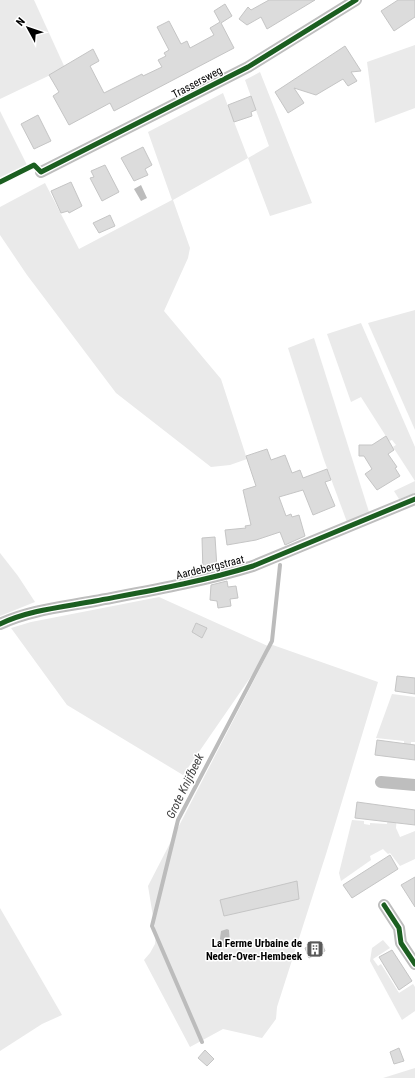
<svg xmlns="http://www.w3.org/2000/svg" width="415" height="1078" font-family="'Roboto Condensed',sans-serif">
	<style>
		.green { fill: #eaeaea }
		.water { fill: #bcbcbc }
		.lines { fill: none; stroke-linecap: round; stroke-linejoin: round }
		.stream { stroke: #bcbcbc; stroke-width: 4 }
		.building { fill: #dcdcdc; stroke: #c5c5c5 }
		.minor { stroke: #bebebe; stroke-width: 12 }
		.cycleway-casing { stroke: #fff; stroke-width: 8 }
		.cycleway { stroke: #1b5e20; stroke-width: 5 }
		.labels { text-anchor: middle; stroke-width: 3; stroke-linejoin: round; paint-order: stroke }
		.street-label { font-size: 11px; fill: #000; stroke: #fff }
		.poi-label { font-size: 11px; font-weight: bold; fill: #000; stroke: #fff; text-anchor: end }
		.water-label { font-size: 12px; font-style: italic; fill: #404040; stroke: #fff }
	</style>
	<rect width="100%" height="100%" fill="#fff"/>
	<g class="green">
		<polygon points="0,0 34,0 65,68 0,99"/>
		<polygon points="415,45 415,108 375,123 367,62"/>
		<polygon points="260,72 312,203 270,216 248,158 173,200 190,248 188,258 164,311 221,379 247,459 230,465 211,467 116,393 27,275 0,235 0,207 45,183 79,249 172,200 148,132 223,93 248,158 269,146 245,80"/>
		<polygon points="0,111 27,165 0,178"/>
		<polygon points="415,310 415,430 368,323"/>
		<polygon points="361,323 415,447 415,493 399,499 394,491 415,481 393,447 396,445 392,440 389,441 361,397 351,402 327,334"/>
		<polygon points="314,338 369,512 347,522 324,460 288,348"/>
		<polygon points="0,553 18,576 35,602 0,616"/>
		<polygon points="159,597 270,647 270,644 378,682 327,851 277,1007 276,1019 262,1038 223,1029 190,1047 144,960 150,953 155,944 156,935 148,886 270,649 183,775 67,705 11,628 31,622"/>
		<polygon points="392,694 415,697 415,742 411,742 411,747 404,746 404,741 376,738"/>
		<polygon points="388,815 397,815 396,828 400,837 415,831 415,859 400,866 390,853 388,854 383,849 370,856 371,860 341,881 339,873 352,820 364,821 364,824 370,825 370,823 387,824"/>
		<polygon points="0,908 62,1015 42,1024 0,1051"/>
		<polygon points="383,940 390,948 373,959 378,966 381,964 399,993 413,984 415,987 415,1011 402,1020 370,961 372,948"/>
		<polygon points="415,1068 415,1078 383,1078"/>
	</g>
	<g class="water">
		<polygon points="141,185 147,198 141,201 134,189"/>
		<polygon points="227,929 229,930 230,944 221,948 219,946 221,931"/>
	</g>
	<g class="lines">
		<polyline class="stream" points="202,1042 152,926 178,820 272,641 280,565"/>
	</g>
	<g class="building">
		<polygon points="269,0 315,0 267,29 261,17 247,25 239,19 248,7 251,10"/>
		<polygon points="398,0 415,0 415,17 394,31 381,11"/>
		<polygon points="225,4 232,16 221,23 234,48 114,111 110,103 69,125 53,96 59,92 49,75 93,49 99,61 90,66 104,93 142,74 143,76 162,67 158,60 166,56 164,53 169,50 157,27 169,21 181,44 187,41 190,48 214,35 210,28 220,22 214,11"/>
		<polygon points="345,46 361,71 351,72 357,81 348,86 343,79 316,95 294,88 304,103 288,113 275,92"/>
		<polygon points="251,96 256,110 251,112 252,116 234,122 228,105"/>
		<polygon points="38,115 51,141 34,149 21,124"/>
		<polygon points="143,147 152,165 145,169 148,175 134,181 121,158"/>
		<polygon points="105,165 119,192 102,201 90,178 94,177 91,171"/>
		<polygon points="71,182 82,206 69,213 68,211 61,213 51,191"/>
		<polygon points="110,215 115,226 99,233 93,223"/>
		<polygon points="386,436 394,450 388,454 397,467 395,468 400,476 377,490 365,474 372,469 364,456 359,456 359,445 372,445"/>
		<polygon points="267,449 271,460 285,455 292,473 300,470 303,478 327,469 331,480 325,482 335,506 313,515 303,490 279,497 286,516 291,514 292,517 299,515 305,536 285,545 280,532 256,540 227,545 225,530 246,528 245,526 251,525 243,490 256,486 246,456"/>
		<polygon points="215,537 217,568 203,572 202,538"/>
		<polygon points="227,581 228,587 236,586 238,598 230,599 231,606 218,608 217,601 210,600 211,585"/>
		<polygon points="196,623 207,628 202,638 192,632"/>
		<polygon points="397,676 415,678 415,694 395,691"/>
		<polygon points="377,740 415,745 415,760 375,755"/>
		<polygon points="357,802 415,810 415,825 355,818"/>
		<polygon points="390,855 398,869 352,898 343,885"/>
		<polygon points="415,877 415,907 401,885"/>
		<polygon points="297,881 299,899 224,916 220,900"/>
		<polygon points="321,941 325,951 309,958 305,948"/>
		<polygon points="392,950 412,981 399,990 379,957"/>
		<polygon points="399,1048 404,1061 394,1064 390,1052"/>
		<polygon points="205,1050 214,1059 207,1066 198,1058"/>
	</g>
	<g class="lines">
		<g class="minor">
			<polyline points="41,172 248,67 356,0"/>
			<path d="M0 624C29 610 63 607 95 601 148 591 201 582 253 566L415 499"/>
			<polyline points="381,782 415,785"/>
			<polyline points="384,905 399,928 401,943 415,964"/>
		</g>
		<g class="cycleway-casing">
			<g id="cycleway">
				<polyline points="0,182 34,165 41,172 248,67 356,0"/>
				<path d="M0 624C29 610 63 607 95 601 148 591 201 582 253 566L415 499"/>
				<polyline points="384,905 399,928 401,943 415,964"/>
			</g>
		</g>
		<use href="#cycleway" class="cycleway"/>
	</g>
	<defs>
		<g id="building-square" transform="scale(0.9)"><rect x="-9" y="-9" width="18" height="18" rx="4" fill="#595959" stroke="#fff"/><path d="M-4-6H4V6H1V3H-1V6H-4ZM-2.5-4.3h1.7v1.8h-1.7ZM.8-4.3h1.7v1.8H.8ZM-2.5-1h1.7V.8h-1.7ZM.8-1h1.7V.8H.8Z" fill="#fff"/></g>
	</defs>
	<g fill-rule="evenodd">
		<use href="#building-square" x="315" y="949"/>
	</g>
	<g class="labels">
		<g class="street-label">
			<text transform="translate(197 82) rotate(-28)" y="4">Trassersweg</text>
			<text transform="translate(210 567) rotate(-14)" y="4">Aardebergstraat</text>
		</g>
		<g class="poi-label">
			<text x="302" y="947">La Ferme Urbaine de<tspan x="302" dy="13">Neder-Over-Hembeek</tspan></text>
		</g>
		<g class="water-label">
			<text transform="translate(185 786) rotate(-64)" y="4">Grote Knijfbeek</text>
		</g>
	</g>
	<g transform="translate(28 28) rotate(310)" stroke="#ffffff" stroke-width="3" paint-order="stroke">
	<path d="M0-3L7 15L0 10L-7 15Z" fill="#000000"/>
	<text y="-6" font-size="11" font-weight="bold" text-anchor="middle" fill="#000000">N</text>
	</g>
</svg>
